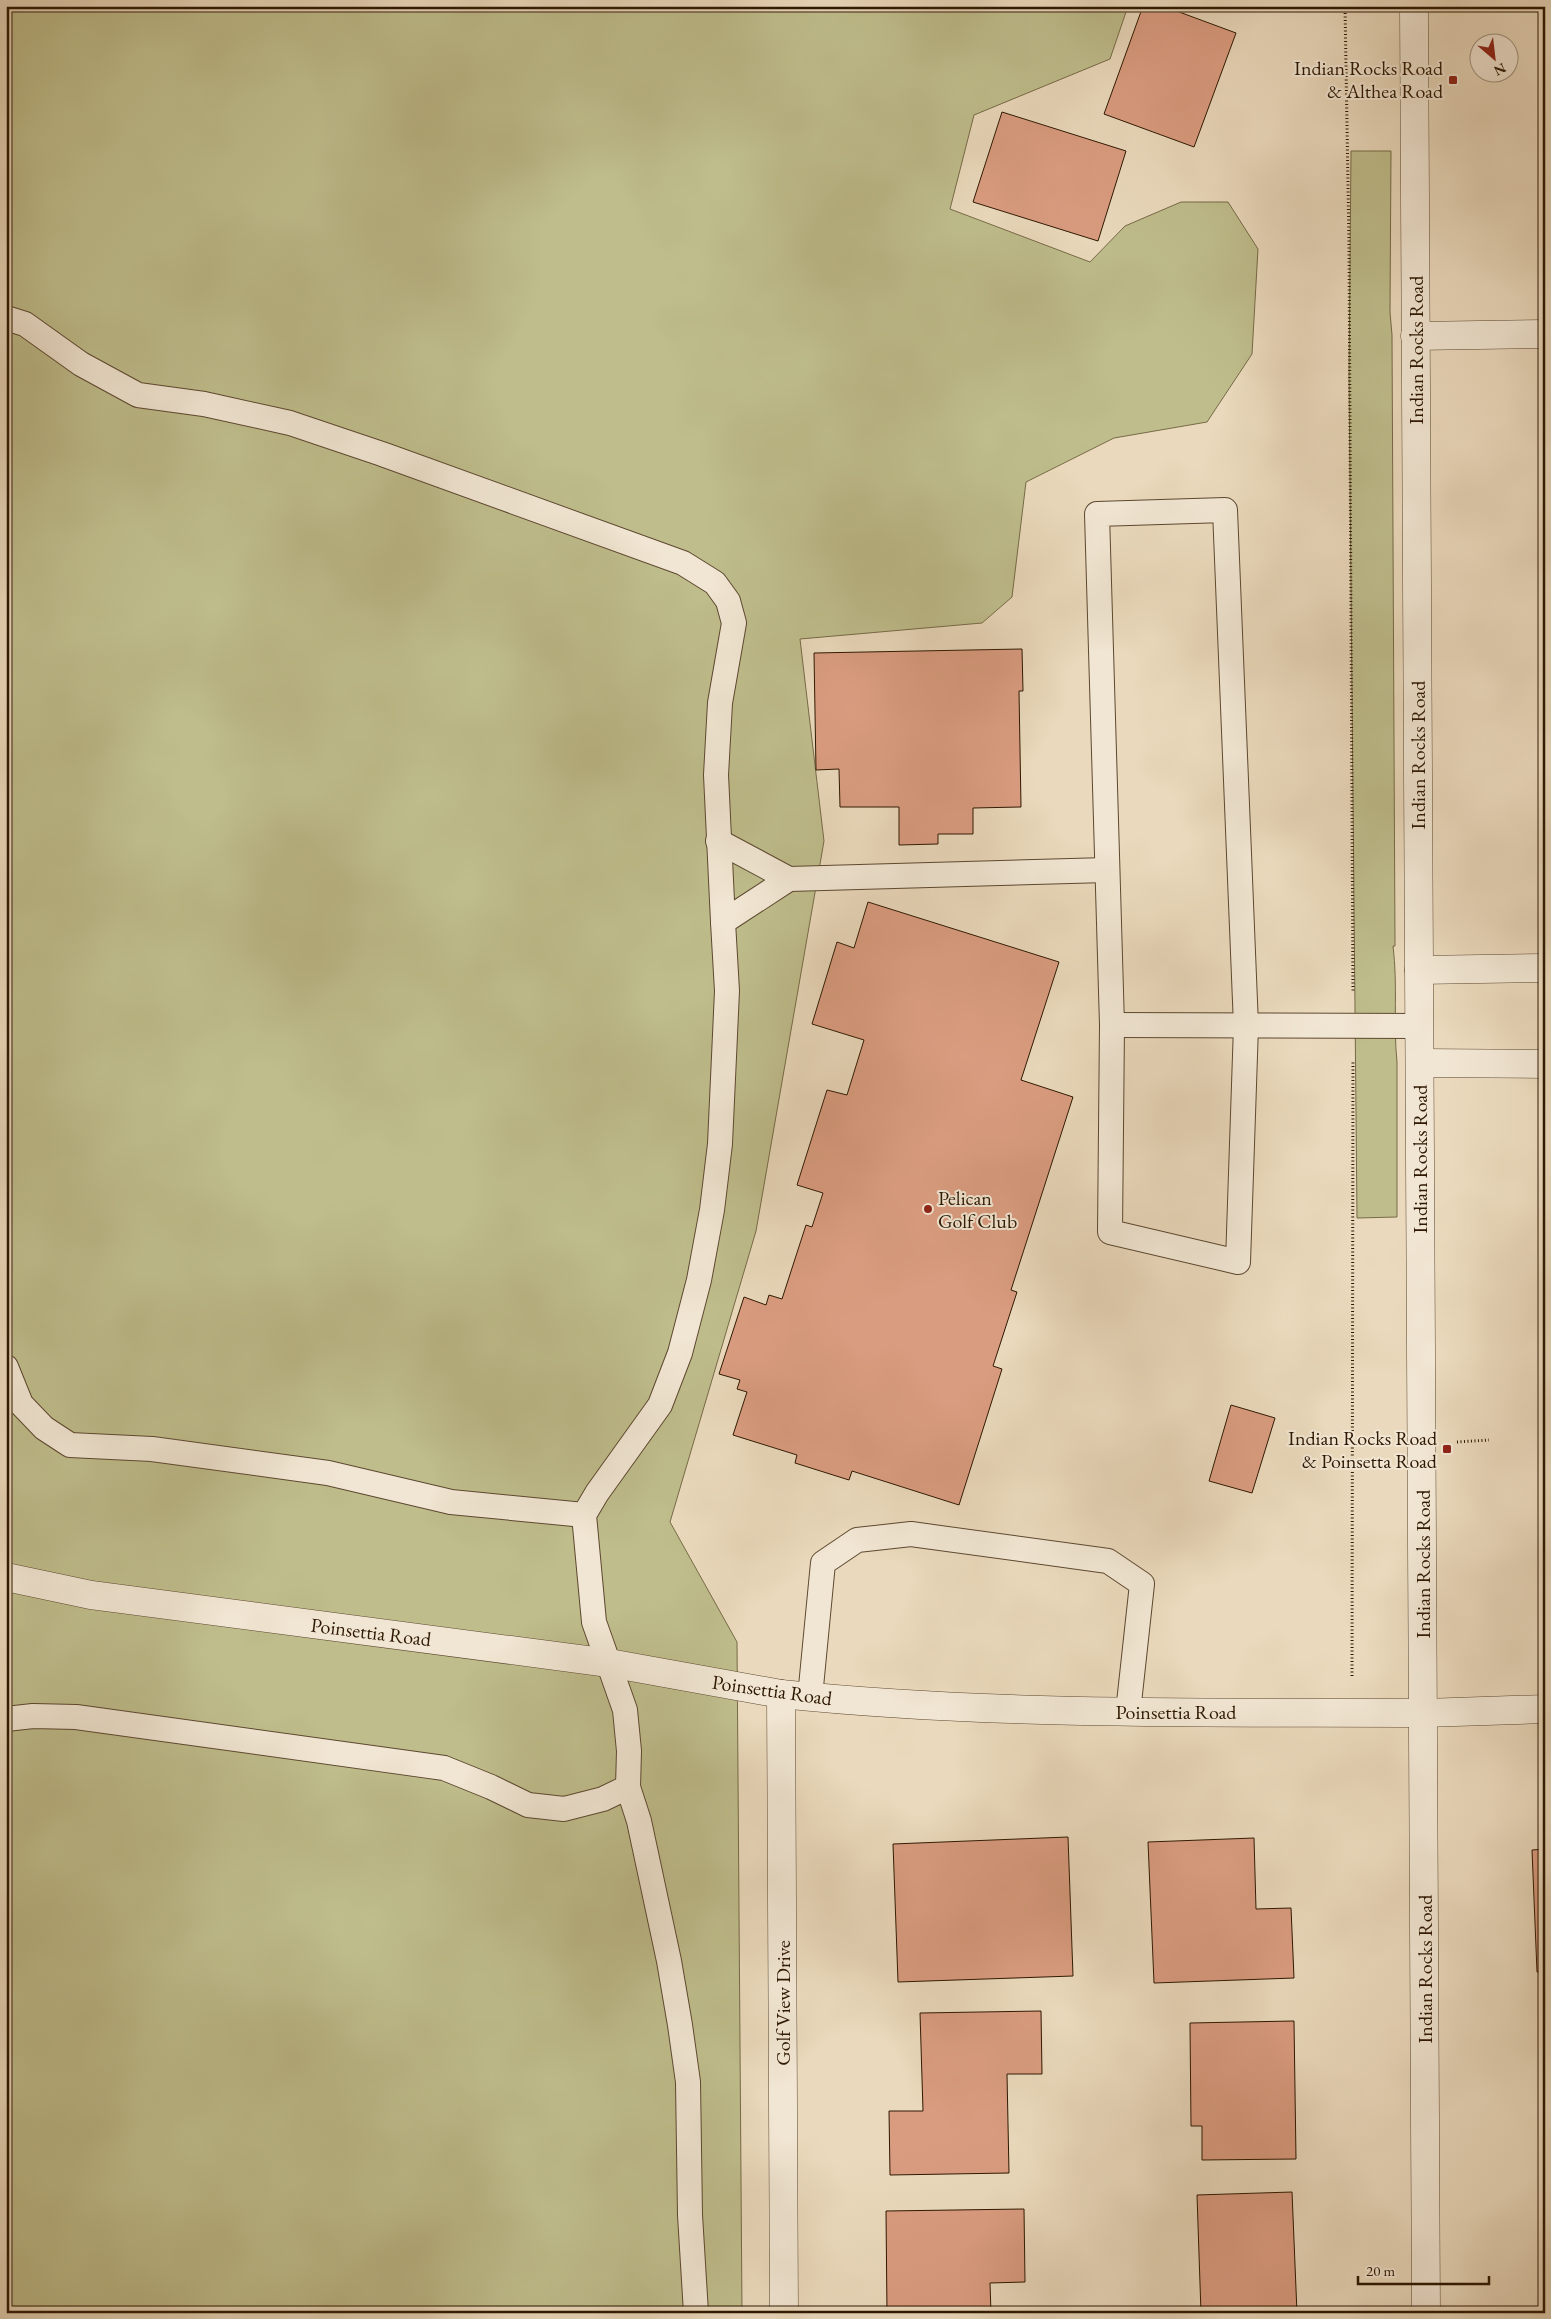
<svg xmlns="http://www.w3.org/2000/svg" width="1551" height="2319" font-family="'EB Garamond',serif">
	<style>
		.green { fill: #bfbd8c; stroke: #766a47 }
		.building { fill: #da9c80; stroke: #2e1802 }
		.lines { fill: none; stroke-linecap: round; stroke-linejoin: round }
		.service-casing { stroke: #5d4830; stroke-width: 26 }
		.minor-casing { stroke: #5d4830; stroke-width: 29 }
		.tertiary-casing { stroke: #5d4830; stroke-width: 29 }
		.path { stroke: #2e1802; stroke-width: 3; stroke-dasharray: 1 2.5; stroke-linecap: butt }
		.service { stroke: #f1e6d3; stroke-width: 24 }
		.minor { stroke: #f1e6d3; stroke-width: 28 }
		.tertiary { stroke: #f1e6d3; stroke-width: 28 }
		.poi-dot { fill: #8f2418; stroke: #f1e6d3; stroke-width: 2 }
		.labels { text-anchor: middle; stroke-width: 4; stroke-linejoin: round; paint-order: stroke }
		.poi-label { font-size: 20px; fill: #2e1802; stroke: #f1e6d3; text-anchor: end }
		.street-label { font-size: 20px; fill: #2e1802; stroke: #f1e6d3 }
	</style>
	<rect width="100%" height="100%" fill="#ead9bc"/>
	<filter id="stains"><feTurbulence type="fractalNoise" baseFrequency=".004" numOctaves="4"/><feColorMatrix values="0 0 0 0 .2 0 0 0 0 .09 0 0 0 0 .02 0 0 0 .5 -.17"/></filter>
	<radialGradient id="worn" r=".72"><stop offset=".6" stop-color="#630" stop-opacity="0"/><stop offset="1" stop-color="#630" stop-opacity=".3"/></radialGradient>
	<g class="green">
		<polygon points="6,6 1128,6 1110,59 974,115 950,209 1090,262 1125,226 1181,202 1228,202 1258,249 1252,354 1207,422 1114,438 1026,482 1012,597 982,623 800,639 824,841 756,1231 670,1522 737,1642 742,2313 6,2313"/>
		<path d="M1351 151H1391L1390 312 1392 335 1395 946H1393C1398 985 1393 1024 1397 1062V1217L1357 1218 1349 376Z"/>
	</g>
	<g class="building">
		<polygon points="1143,6 1163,6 1236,33 1194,147 1104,114"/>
		<polygon points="1002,112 1126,151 1098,241 973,202"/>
		<polygon points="1540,181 1545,181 1545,238 1542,238"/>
		<polygon points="1022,649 1023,691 1019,691 1021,807 973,808 973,834 938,834 938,844 899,845 899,807 840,807 839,769 816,770 814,653"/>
		<polygon points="1542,759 1545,759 1545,826"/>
		<polygon points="868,902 1059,962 1021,1080 1073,1097 1011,1290 1017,1292 993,1366 1002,1369 959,1505 852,1471 849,1480 795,1463 797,1455 733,1435 747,1392 737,1389 740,1380 719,1374 744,1297 766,1305 769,1295 782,1299 806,1225 812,1227 823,1193 797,1185 827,1090 847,1095 864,1040 812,1024 837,942 854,948"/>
		<polygon points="1542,1252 1545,1252 1545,1320"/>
		<polygon points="1231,1405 1275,1418 1252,1493 1209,1481"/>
		<polygon points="1068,1837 1073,1976 898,1982 893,1844"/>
		<polygon points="1254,1838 1256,1909 1291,1908 1294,1978 1154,1983 1148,1842"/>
		<polygon points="1545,1849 1545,1972 1537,1972 1532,1850"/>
		<polygon points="1041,2011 1042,2074 1007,2074 1009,2173 890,2175 889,2111 923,2111 920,2013"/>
		<polygon points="1294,2021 1296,2159 1202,2160 1202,2126 1191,2126 1190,2023"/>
		<polygon points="1292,2192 1297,2313 1201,2313 1197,2195"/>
		<polygon points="1024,2209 1025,2282 990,2283 991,2313 887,2313 886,2211"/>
	</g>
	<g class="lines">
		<g class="service-casing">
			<g id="service">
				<polyline points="6,318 25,324 81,364 138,395 204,404 290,423 382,454 683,563 715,583 728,601 734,623 720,703 716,775 723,922"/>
				<polygon points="1225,510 1246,1026 1238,1262 1110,1232 1112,1025 1097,514"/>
				<polyline points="718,841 789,879"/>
				<polyline points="1112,1025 1420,1026"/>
				<polyline points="6,1367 21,1404 44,1428 70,1445 152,1449 328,1473 451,1502 584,1515"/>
				<polyline points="810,1697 823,1563 857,1540 911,1534 1108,1561 1142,1584 1128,1712"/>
				<polyline points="6,1719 33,1716 76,1717 444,1768 491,1787 528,1805 564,1809 603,1799 628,1787"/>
				<polyline points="696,2313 690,2215 688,2082 680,2025 669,1961 639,1821 628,1787 629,1751 625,1710 594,1622 584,1515 597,1493 660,1405 680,1353 699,1280 712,1210 720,1144 727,991 723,922 789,879 1107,870"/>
			</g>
		</g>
		<g class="minor-casing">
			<g id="minor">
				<polyline points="1415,336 1545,334"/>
				<polyline points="1419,970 1545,968"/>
				<polyline points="1420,1063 1545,1064"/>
				<polyline points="781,1694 784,2313"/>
				<polyline points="1424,1713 1545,1709"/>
			</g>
		</g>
		<g class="tertiary-casing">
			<g id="tertiary">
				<polyline points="1414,6 1426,2313"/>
				<path d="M6 1577 91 1595 609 1663 781 1694C995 1716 1209 1712 1424 1713"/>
			</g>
		</g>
		<g class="path">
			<polyline points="1345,6 1349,244 1353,991"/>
			<polyline points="1457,1442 1489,1440"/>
			<polyline points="1352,1676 1353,1062"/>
		</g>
		<use href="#service" class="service"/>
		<use href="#minor" class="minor"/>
		<use href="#tertiary" class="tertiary"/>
	</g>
	<g class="poi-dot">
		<rect x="1448" y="75" width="10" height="10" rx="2.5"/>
		<circle cx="928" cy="1209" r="5"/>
		<rect x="1442" y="1444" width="10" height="10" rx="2.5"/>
	</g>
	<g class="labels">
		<g class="poi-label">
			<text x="1443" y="75">Indian Rocks Road<tspan x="1443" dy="23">&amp; Althea Road</tspan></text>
			<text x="938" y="1205" text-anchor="start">Pelican<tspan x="938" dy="23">Golf Club</tspan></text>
			<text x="1437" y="1445">Indian Rocks Road<tspan x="1437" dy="23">&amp; Poinsetta Road</tspan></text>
		</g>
		<g class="street-label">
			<text transform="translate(1416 350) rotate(-90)" y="7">Indian Rocks Road</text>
			<text transform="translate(1418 755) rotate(-90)" y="7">Indian Rocks Road</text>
			<text transform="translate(1420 1159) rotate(-90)" y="7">Indian Rocks Road</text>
			<text transform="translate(1423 1564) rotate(-90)" y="7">Indian Rocks Road</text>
			<text transform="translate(371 1632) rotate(7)" y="7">Poinsettia Road</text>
			<text transform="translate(772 1690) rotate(8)" y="7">Poinsettia Road</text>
			<text x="1176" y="1719">Poinsettia Road</text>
			<text transform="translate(1425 1969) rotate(-90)" y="7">Indian Rocks Road</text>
			<text transform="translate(783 2003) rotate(-90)" y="7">Golf View Drive</text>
		</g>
	</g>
	<rect width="1551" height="2319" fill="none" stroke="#ead9bc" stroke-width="25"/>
	<rect x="8" y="8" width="1536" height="2304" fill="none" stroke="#2e1802" stroke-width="2.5"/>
	<rect x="12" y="12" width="1526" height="2294" fill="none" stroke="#2e1802"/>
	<g transform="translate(1494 58) rotate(152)"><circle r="24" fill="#f1e6d3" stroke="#a3947f"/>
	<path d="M0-4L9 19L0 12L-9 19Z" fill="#8f2418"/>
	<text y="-8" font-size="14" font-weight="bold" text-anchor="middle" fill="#2e1802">N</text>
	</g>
	<path d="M1358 2276v8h131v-8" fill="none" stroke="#2e1802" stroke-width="2.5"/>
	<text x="1366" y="2276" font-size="15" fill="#2e1802" stroke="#f1e6d3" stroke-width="4" paint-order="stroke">20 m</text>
	<rect width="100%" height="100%" filter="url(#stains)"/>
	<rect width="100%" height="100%" fill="url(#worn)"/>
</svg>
